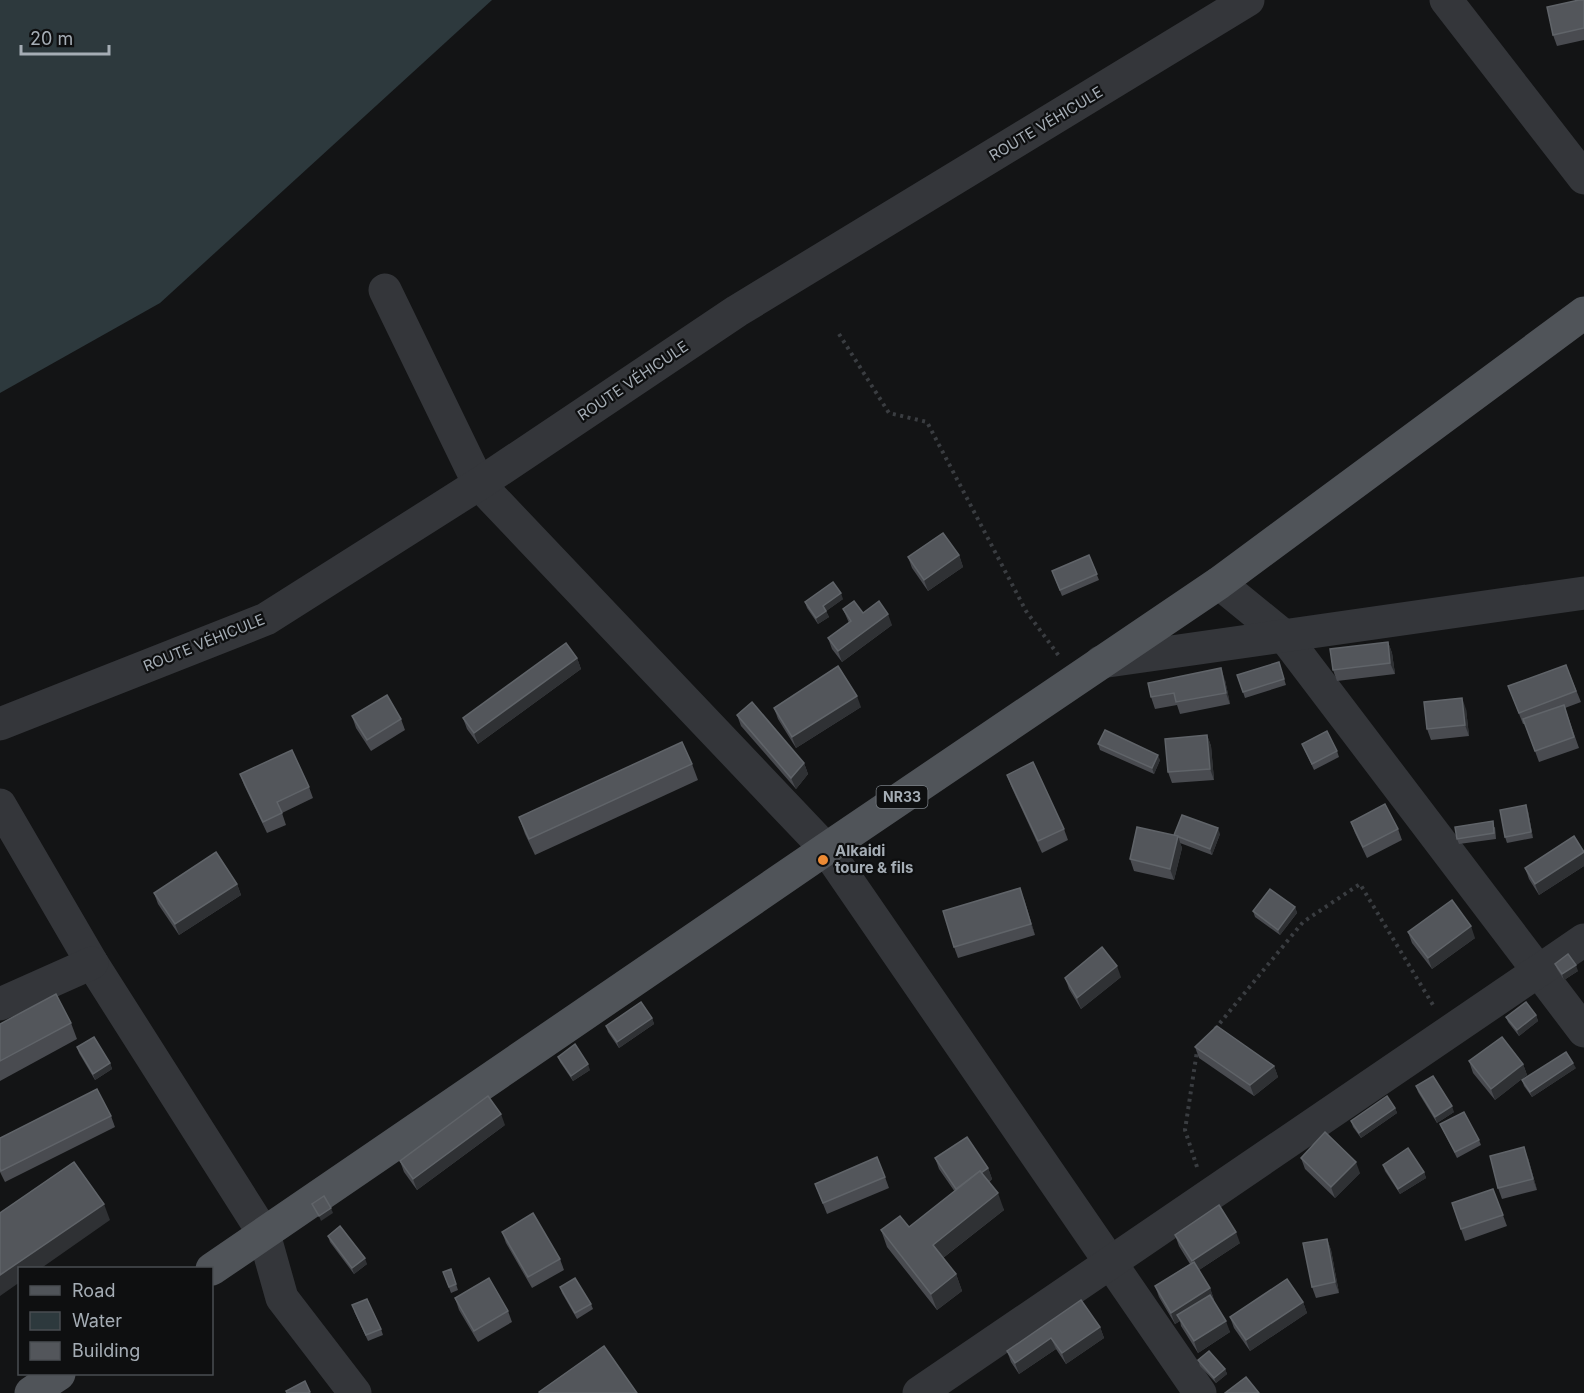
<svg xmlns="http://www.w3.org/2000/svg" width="1584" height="1393" font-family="Inter,sans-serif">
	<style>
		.water { fill: #2d393d }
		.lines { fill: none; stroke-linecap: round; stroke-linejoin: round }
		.path { stroke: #3a3d41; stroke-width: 4; stroke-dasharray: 3 4.5; stroke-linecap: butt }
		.minor { stroke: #34363a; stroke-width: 33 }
		.major { stroke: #505459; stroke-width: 33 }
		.wall { fill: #494b50 }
		.shaded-wall { fill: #2f3134 }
		.building { fill: #53565b; stroke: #606469; stroke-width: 1.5 }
		.poi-dot { fill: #ec8a34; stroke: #0e0f10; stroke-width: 2 }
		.labels { text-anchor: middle; stroke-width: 4.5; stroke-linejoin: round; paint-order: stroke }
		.shield { fill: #0e0f10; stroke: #787e84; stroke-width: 1.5 }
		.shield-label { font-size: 14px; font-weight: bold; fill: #a5adb5 }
		.street-label { font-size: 15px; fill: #a5adb5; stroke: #0e0f10 }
		.poi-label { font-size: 15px; font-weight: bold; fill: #a5adb5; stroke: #0e0f10; text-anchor: start }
	</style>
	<rect width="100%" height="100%" fill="#131415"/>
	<polygon class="water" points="0,0 492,0 160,303 0,393"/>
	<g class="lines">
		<g class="path">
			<polyline points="839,334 889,413 927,422 1026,611 1059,656"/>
			<polyline points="1215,1029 1303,922 1360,884 1433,1005"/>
			<polyline points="1197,1167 1185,1130 1197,1051 1199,1049"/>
		</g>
		<g class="minor">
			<polyline points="1446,0 1584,178"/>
			<polyline points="385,290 479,484 826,849 1200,1393"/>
			<polyline points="1219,583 1284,636 1584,1031"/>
			<polyline points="1101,662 1584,593"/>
			<polyline points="0,724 266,619 479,484 737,311 1248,0"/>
			<polyline points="0,805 92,963 264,1234 282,1298 355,1393"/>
			<polyline points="0,1004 92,963"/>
			<polyline points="919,1393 1584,940"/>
		</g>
		<g class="major">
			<polyline points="212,1269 826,849 1219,583 1584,313"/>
			<polyline points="31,1393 59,1374"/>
		</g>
	</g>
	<g class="wall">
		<polygon points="1584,0 1584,40 1557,46 1553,35"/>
		<polygon points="959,555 963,567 928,591 912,568 908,557"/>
		<polygon points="1089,555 1099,580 1062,596 1052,571"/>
		<polygon points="843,599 826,611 829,617 818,624 807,608 805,602"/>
		<polygon points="843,609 863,613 892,625 842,662 832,649 828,638 849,623"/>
		<polygon points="1388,642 1392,653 1395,674 1337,681 1333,670"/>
		<polygon points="577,658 581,669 478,744 467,729 463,718"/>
		<polygon points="1279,662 1286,685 1245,698 1237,675"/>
		<polygon points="1566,665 1581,702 1565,708 1579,748 1539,762 1525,724 1523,724 1508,686"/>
		<polygon points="1225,680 1230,704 1180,714 1177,705 1155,709 1151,697"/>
		<polygon points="861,707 796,748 778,719 774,708"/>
		<polygon points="1466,709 1469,736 1431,740 1427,729"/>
		<polygon points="737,715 804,763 808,774 796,789 741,726"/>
		<polygon points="352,716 401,719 405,730 371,751 356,728"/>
		<polygon points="1207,735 1211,746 1214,780 1172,783 1168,772"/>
		<polygon points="1098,744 1160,760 1154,774 1100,750"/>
		<polygon points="1302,744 1337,751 1339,757 1314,770"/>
		<polygon points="692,764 698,780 535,855 525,834 519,817"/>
		<polygon points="240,774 309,787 313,798 282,813 286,825 267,833 244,785"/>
		<polygon points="1007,775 1064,829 1068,840 1042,853 1011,786"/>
		<polygon points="1528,811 1533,838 1507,843 1505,837"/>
		<polygon points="1351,822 1398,829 1402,840 1367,858 1355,833"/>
		<polygon points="1495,827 1496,839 1459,844 1457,839"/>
		<polygon points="1220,834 1212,855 1180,843 1182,848 1174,880 1134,871 1130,859 1174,835"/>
		<polygon points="1584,851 1584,866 1539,895 1529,879 1525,868"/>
		<polygon points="237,884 241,895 179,935 158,904 154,893"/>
		<polygon points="1024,899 1035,935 958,958 954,947"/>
		<polygon points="1295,907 1297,913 1280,935 1255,917 1253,911"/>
		<polygon points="1408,932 1475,938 1432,969 1412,943"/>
		<polygon points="1555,964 1578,971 1564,980 1557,969"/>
		<polygon points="1121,977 1081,1009 1069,989 1065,978"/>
		<polygon points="1536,1015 1538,1021 1519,1036 1508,1022 1506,1017"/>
		<polygon points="652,1018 654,1024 619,1048 608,1032 606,1026"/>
		<polygon points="71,1023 77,1039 0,1081 0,1024"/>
		<polygon points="77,1047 110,1063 112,1069 95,1080 79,1053"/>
		<polygon points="1195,1047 1274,1066 1278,1077 1254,1096 1199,1058"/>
		<polygon points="558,1057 590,1070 573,1081 560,1062"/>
		<polygon points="1469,1061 1523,1064 1527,1075 1495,1100 1473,1073"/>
		<polygon points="1576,1068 1532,1097 1524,1086 1522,1080"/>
		<polygon points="1416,1086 1454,1112 1437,1123 1418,1092"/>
		<polygon points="1395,1108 1397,1113 1361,1138 1353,1127 1351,1121"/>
		<polygon points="111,1116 115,1127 5,1182 0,1172 0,1138"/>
		<polygon points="1440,1124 1479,1140 1481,1145 1457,1158"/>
		<polygon points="505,1125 417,1190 404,1172 400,1161"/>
		<polygon points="935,1158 988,1168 992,1179 989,1182 1004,1210 943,1258 956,1274 962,1291 937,1310 887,1247 881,1230 909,1227 955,1192 939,1169"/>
		<polygon points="1301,1158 1360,1173 1335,1198 1305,1169"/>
		<polygon points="1528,1158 1537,1190 1502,1199 1498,1188"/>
		<polygon points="1383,1165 1424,1172 1426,1178 1400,1194 1385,1171"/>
		<polygon points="885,1177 889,1188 827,1214 815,1184"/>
		<polygon points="1493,1189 1507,1226 1465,1241 1452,1203"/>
		<polygon points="502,1232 560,1259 564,1270 532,1288 506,1243"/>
		<polygon points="1175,1235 1240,1243 1199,1270 1210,1288 1214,1300 1213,1300 1230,1332 1198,1353 1181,1326 1180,1321 1175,1324 1159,1297 1155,1286 1190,1264 1179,1246"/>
		<polygon points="328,1236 367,1264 354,1274 330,1242"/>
		<polygon points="1327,1239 1331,1250 1339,1293 1316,1298 1312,1287"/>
		<polygon points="451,1269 458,1290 451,1293 443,1272"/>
		<polygon points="560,1287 591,1304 593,1309 577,1319 562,1293"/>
		<polygon points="455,1298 508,1311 512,1322 478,1342 459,1310"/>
		<polygon points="1081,1300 1100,1327 1104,1338 1066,1364 1056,1349 1019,1374 1011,1362 1007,1351"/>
		<polygon points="1303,1302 1307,1313 1250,1351 1234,1328 1230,1317"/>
		<polygon points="354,1311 381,1329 383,1335 368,1341"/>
		<polygon points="1198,1360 1225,1369 1227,1374 1216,1383 1200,1366"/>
	</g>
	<g class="shaded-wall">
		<polygon points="959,555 963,567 928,591 924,580"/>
		<polygon points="841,593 843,599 825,612 823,606"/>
		<polygon points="826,611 829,617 818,624 816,618"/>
		<polygon points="888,614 892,625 842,662 838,651"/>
		<polygon points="1388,642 1392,653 1395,674 1390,663"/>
		<polygon points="577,658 581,669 478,744 474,733"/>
		<polygon points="1221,668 1225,680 1230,704 1226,693"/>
		<polygon points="857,696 861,707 796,748 792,737"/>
		<polygon points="1462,698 1466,709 1469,736 1465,725"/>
		<polygon points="1207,735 1211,746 1214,780 1210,769"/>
		<polygon points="1158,755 1160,760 1154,774 1152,768"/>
		<polygon points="804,763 808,774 796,789 791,778"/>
		<polygon points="1526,805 1528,811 1533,838 1531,832"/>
		<polygon points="1218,828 1220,834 1212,855 1210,849"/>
		<polygon points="1178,836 1182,848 1174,880 1170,869"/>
		<polygon points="1584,852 1584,866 1539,895 1535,884"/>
		<polygon points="237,884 241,895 179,935 175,924"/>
		<polygon points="1020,888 1024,899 1035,935 1031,924"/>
		<polygon points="1295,907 1297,913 1280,935 1278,930"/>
		<polygon points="1471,926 1475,938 1432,969 1428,958"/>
		<polygon points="1576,965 1578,971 1564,980 1562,974"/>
		<polygon points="1117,966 1121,977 1081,1009 1077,998"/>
		<polygon points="1536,1015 1538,1021 1519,1036 1517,1030"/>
		<polygon points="652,1018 654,1024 619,1048 617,1042"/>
		<polygon points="110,1063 112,1069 95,1080 93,1074"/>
		<polygon points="1573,1063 1576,1068 1532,1097 1530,1092"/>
		<polygon points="588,1064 590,1070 573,1081 571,1076"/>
		<polygon points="1523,1064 1527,1075 1495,1100 1491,1089"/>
		<polygon points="1274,1066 1278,1077 1254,1096 1250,1085"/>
		<polygon points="1452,1106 1454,1112 1437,1123 1435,1117"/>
		<polygon points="1395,1108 1397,1113 1361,1138 1359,1133"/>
		<polygon points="501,1114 505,1125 417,1190 413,1179"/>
		<polygon points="1524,1147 1528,1158 1537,1190 1533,1179"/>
		<polygon points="1356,1162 1360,1173 1335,1198 1331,1187"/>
		<polygon points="988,1168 992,1179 960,1200 956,1189"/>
		<polygon points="1424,1172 1426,1178 1400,1194 1398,1189"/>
		<polygon points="998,1193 1004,1210 939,1261 933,1245"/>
		<polygon points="104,1204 110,1220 40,1269 20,1269 20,1282 0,1296 0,1275"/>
		<polygon points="331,1208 333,1213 321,1221 319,1216"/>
		<polygon points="1236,1232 1240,1243 1196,1272 1192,1261"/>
		<polygon points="1327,1239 1331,1250 1339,1293 1335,1282"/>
		<polygon points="365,1258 367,1264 354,1274 352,1268"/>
		<polygon points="956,1274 962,1291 937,1310 931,1294"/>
		<polygon points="1210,1288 1214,1300 1181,1320 1177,1315 1180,1321 1175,1324 1171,1313"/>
		<polygon points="1303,1302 1307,1313 1250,1351 1246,1340"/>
		<polygon points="1226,1321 1230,1332 1198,1353 1194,1341"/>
		<polygon points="1100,1327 1104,1338 1066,1364 1062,1353"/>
		<polygon points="1051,1338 1056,1349 1019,1374 1015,1363"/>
		<polygon points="1225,1369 1227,1374 1216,1383 1214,1378"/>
	</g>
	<g class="building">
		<polygon points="1579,0 1584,0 1584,28 1553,35 1547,7"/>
		<polygon points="943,533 959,555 924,580 908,557"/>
		<polygon points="1089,555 1097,574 1060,590 1052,571"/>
		<polygon points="833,582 841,593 823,606 826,611 816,618 805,602"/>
		<polygon points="854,601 863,613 879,601 888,614 838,651 828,638 851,621 843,609"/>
		<polygon points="1388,642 1390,663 1333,670 1330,649"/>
		<polygon points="566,643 577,658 474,733 463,718"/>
		<polygon points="1279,662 1284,679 1243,692 1237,675"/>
		<polygon points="1566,665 1576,691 1519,713 1508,686"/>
		<polygon points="838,666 857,696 792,737 774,708"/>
		<polygon points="1221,668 1226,693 1176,702 1174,693 1151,697 1148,683"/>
		<polygon points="387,695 401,719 367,740 352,716"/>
		<polygon points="1462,698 1465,725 1427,729 1424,702"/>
		<polygon points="752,702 804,763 791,778 737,715"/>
		<polygon points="1564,705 1574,737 1535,751 1523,719"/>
		<polygon points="1105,730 1158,755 1152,768 1098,744"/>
		<polygon points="1327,731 1337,751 1312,764 1302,744"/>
		<polygon points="1207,735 1210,769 1168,772 1165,739"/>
		<polygon points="682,742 692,764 529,839 519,817"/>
		<polygon points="292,750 309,787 277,802 282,813 263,822 240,774"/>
		<polygon points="1033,762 1064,829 1038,841 1007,775"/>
		<polygon points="1385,804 1398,829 1363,847 1351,822"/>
		<polygon points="1526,805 1531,832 1505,837 1500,810"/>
		<polygon points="1182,815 1218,828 1210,849 1174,835"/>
		<polygon points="1493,821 1494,833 1457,839 1455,827"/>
		<polygon points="1137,827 1178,836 1170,869 1130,859"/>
		<polygon points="1574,836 1584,852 1535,884 1525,868"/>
		<polygon points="216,852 237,884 175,924 154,893"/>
		<polygon points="1020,888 1031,924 954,947 943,911"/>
		<polygon points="1270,889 1295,907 1278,930 1253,911"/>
		<polygon points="1452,900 1471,926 1428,958 1408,932"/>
		<polygon points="1102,947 1117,966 1077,998 1065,978"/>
		<polygon points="1568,954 1576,965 1562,974 1555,964"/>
		<polygon points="56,994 71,1023 0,1061 0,1024"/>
		<polygon points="641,1002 652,1018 617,1042 606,1026"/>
		<polygon points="1526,1002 1536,1015 1517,1030 1506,1017"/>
		<polygon points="1217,1026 1274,1066 1250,1085 1195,1047"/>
		<polygon points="94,1037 110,1063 93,1074 77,1047"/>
		<polygon points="1502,1037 1523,1064 1491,1089 1469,1061"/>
		<polygon points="575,1044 588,1064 571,1076 558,1057"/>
		<polygon points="1566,1052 1573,1063 1530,1092 1522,1080"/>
		<polygon points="1433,1076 1452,1106 1435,1117 1416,1086"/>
		<polygon points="97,1089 111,1116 1,1171 0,1168 0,1138"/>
		<polygon points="488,1096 501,1114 413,1179 400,1161"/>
		<polygon points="1387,1096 1395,1108 1359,1133 1351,1121"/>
		<polygon points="1464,1112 1479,1140 1455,1152 1440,1124"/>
		<polygon points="1325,1132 1356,1162 1331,1187 1301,1158"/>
		<polygon points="967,1137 988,1168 981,1173 980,1171 956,1189 935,1158"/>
		<polygon points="1524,1147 1533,1179 1498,1188 1490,1156"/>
		<polygon points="1408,1148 1424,1172 1398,1189 1383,1165"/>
		<polygon points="877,1157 885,1177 823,1203 815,1184"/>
		<polygon points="74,1162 104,1204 0,1275 0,1213"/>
		<polygon points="980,1171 998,1193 933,1245 956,1274 931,1294 881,1230 900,1216 909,1227"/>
		<polygon points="1493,1189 1503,1215 1461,1229 1452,1203"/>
		<polygon points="324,1196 331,1208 319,1216 312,1204"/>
		<polygon points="1219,1205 1236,1232 1192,1261 1175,1235"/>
		<polygon points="533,1213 560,1259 528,1277 502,1232"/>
		<polygon points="340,1226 365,1258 352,1268 328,1236"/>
		<polygon points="1327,1239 1335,1282 1312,1287 1303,1243"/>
		<polygon points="1194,1262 1210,1288 1171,1313 1155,1286"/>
		<polygon points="451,1269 456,1284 449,1287 443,1272"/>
		<polygon points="489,1278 508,1311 474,1331 455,1298"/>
		<polygon points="575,1278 591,1304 575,1313 560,1287"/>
		<polygon points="1287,1279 1303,1302 1246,1340 1230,1317"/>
		<polygon points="1210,1295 1226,1321 1194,1341 1177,1315"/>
		<polygon points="367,1299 381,1329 366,1335 352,1305"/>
		<polygon points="1081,1300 1100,1327 1062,1353 1051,1338 1015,1363 1007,1351"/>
		<polygon points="604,1346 637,1393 540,1393 539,1392"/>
		<polygon points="1209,1351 1225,1369 1214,1378 1198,1360"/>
		<polygon points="1246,1377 1259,1393 1225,1393"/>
		<polygon points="305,1381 310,1392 308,1393 287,1393 286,1391"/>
	</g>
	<circle class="poi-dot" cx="823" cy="860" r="6"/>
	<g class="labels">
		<rect class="shield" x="876.5" y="786" width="51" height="22" rx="4.5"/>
		<g class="shield-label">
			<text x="902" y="802">NR33</text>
		</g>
		<g class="street-label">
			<text transform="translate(1046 124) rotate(-31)" y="5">ROUTE VÉHICULE</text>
			<text transform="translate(633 381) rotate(-34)" y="5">ROUTE VÉHICULE</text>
			<text transform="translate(204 643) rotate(-22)" y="5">ROUTE VÉHICULE</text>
		</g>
		<g class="poi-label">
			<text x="835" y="856">Alkaidi<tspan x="835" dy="17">toure &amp; fils</tspan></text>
		</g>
	</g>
	<rect x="18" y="1267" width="195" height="108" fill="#0e0f10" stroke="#4a4e52" stroke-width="1.5"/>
	<rect x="30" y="1286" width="30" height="9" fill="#505459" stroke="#4a4e52" stroke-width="1.5"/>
	<text x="72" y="1297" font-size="18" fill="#a5adb5">Road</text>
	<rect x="30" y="1312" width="30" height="18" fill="#2d393d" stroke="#4a4e52" stroke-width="1.5"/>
	<text x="72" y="1327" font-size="18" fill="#a5adb5">Water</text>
	<rect x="30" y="1342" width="30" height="18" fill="#53565b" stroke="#4a4e52" stroke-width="1.5"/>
	<text x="72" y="1357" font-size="18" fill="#a5adb5">Building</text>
	<path d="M21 45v9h88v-9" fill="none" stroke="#a5adb5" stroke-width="3"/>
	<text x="30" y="45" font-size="18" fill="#a5adb5" stroke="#0e0f10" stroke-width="4.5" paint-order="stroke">20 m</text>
</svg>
